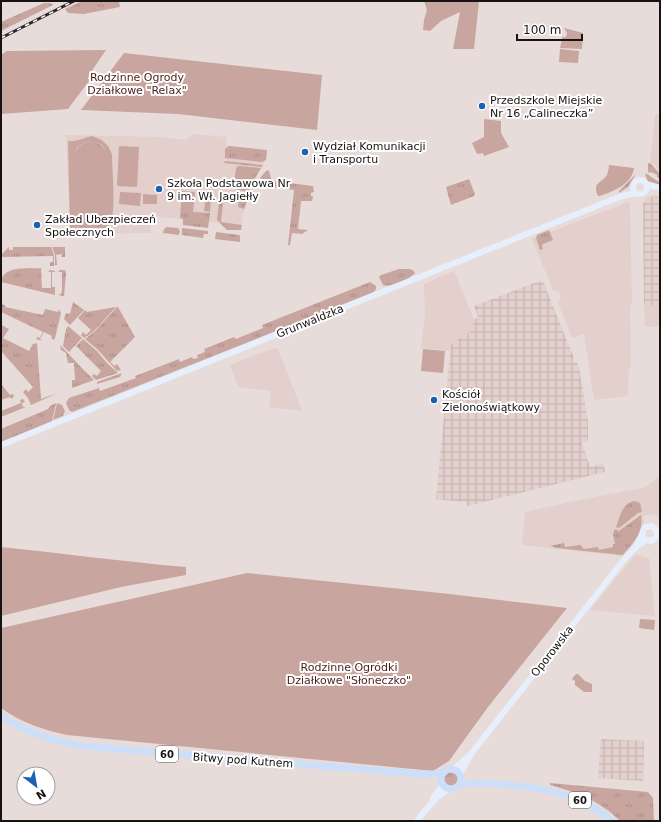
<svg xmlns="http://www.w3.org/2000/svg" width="661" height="822" font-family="'DejaVu Sans',sans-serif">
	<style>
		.built { fill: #e3cfcb }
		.industrial { fill: url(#industrial-grid) }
		.grass { fill: url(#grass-tufts) }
		.green { fill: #c8a59f; fill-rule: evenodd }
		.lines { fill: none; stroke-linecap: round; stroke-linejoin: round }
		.secondary { stroke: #e6effb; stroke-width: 6 }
		.primary { stroke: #cddff8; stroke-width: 7 }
		.rail-casing { stroke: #2e2928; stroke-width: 3 }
		.rail { stroke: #fff; stroke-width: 1.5; stroke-dasharray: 4.5; stroke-linecap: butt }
		.poi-dot { fill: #1c62b2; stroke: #fff; stroke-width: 1.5 }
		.labels { text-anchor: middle; stroke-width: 4; stroke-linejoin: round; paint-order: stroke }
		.shield { fill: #fff; stroke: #5d5a59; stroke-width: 1 }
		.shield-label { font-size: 10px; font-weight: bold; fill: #171312 }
		.park-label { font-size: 11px; fill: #4d1d16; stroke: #fff }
		.poi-label { font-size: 11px; fill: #171312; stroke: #fff; text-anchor: start }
		.street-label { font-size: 11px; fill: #171312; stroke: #fff }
	</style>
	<defs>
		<pattern id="industrial-grid" width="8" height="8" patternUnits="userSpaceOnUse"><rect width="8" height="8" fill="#e3cfcb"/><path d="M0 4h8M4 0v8" fill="none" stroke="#c2b1ad"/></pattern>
		<pattern id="grass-tufts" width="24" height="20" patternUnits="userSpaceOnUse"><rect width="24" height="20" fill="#c8a59f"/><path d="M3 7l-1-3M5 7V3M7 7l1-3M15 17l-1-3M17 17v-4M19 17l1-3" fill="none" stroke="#ab8d88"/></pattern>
	</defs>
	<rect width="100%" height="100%" fill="#e7dcda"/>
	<g class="built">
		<polygon points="660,104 660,172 654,164 650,164 655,114 659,115"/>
		<polygon points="193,134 227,137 226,146 267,150 267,154 264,162 263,166 256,175 252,183 243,215 242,225 151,216 150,233 70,234 66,135 161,137 186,140"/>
		<polygon points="628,202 630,204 632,305 630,305 631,367 629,368 628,396 594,400 584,334 572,338 558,303 561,299 559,292 553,290 532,239"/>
		<polygon points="454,271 474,320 470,332 451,344 451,351 421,348 425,313 424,284"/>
		<polygon points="644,305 660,305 660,326 648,327 645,326"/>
		<polygon points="274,348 278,349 302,411 269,407 271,391 238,387 230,365"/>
		<polygon points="660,477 660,518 655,514 643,516 644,525 637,540 621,556 522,545 525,512 589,498 643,488"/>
		<polygon points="635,555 649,558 655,616 590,610"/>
	</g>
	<g class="industrial">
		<polygon points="660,196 660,305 644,305 643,204 647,197"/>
		<polygon points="539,281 544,283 548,294 574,358 572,363 577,362 579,368 588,422 588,440 582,443 590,467 603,464 605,472 467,506 466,502 436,499 451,344 470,332 474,320 478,317 474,306"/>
		<polygon points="601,739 644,741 643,781 598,778"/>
	</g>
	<g class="grass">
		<polygon points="82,1 119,1 120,7 84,14 68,13 65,9"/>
		<polygon points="44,3 51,3 53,5 1,31 1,22"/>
		<path d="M91 141C100 143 105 147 108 156 108 168 111 212 108 219 105 225 98 229 92 228 84 228 79 223 75 216L74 157C76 147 81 143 91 141Z"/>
		<polygon points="229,146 267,150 266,160 262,162 225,158 225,149"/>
		<polygon points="225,161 262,165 262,167 224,163"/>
		<polygon points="648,163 651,164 660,174 660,179 657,177 657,175 651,172 650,173 648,172"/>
		<polygon points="238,166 261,168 252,183 249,192 234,189 236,168"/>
		<polygon points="267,170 269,171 271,178 273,181 313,186 314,192 311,193 311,196 313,196 312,201 301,201 298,229 308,230 302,234 292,233 290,245 288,245 294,190 257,185 257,184 264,184 264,180 260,178"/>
		<polygon points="636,174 628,187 619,193 619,191"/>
		<polygon points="645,174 647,174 659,182 660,185 648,182"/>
		<polygon points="469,179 475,194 474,196 451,205 446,187"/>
		<polygon points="182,191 195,192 193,212 210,213 208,228 183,225 183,219 180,218"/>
		<polygon points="220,195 224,195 222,203 223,203 221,222 242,225 241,230 227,230 217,220"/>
		<polygon points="206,197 211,198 210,212 204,211"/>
		<polygon points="239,197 248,198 244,209 238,207"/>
		<polygon points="167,227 178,228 180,231 179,235 163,233 164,229"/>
		<polygon points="182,228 208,231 208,234 204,234 203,238 182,235"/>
		<polygon points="549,230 553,240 543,244 542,246 543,249 540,250 536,238 537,235"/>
		<polygon points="216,232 239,235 240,236 240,242 215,239"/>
		<polygon points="9,247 9,250 13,250 13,247 51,247 54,255 54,266 50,266 50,262 53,262 53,256 1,257 1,255"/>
		<polygon points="52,247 65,247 65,257 62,257 62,254 56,255 57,265 55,265 55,255"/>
		<path d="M41 268 42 288H51V272H48L50 270 55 271V272H52V287H55V295L1 282C3 265 28 269 41 268Z"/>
		<path d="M399 269H410L414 271 415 273C410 279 390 288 383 285L379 277 381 275Z"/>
		<polygon points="60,270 65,270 66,273 64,296 58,295 61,294 62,291 62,272 58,272"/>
		<polygon points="370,282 376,286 376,289 374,292 72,412 69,410 66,403 69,398 99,388 100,391 136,378 135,376 179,359 180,362 192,357 193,359 198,358 197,355 205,352 204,349 234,337 236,339 263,328 262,325"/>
		<polygon points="73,302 84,310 70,325 64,319 66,313 70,314"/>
		<polygon points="1,304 5,305 5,307 43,315 45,309 58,312 59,309 61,313 55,338 54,340 51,338 52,336 44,332 40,339 42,341 36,339 37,337 40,338 43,332 1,312"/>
		<polygon points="116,307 93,332 84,338 81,335 83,332 86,335 91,330 78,318 85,310 87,312"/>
		<polygon points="117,307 118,307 135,337 110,362 115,366 117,364 121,370 117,371 98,350 85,339 94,332"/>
		<polygon points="1,325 9,329 3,338 29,351 33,344 37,343 41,399 58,393 31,405 28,398 23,392 26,389 28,392 33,387 1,351"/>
		<polygon points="68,326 82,338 69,352 63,346 66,329"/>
		<polygon points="83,339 97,351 107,363 118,373 96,380 92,376 94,374 97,376 101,371 76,346"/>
		<path d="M60 345C72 357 82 369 94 380L72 388V380H75L74 363H68L66 353 61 350Z"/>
		<polygon points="122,373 120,377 97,384 97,382"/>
		<polygon points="1,384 10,395 13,394 14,396 12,399 10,397 1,400"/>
		<polygon points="23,399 25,402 22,403 23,407 26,407 1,417 1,411 21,403 20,400"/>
		<polygon points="56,403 52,421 1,443 1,429 48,409 50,406"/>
		<polygon points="57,403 62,405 65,411 63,416 53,420"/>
		<path d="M634 501 640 503 642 512 638 513 619 528 616 527C620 516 622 504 634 501Z"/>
		<path d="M641 515C644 532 633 543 623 555L557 548 550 546 564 543 565 547 580 545 584 549 598 547 599 550 613 547V544H615L613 534 615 529 619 531Z"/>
		<circle cx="451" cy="779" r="7"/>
		<path d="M550 783 648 792 653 798 654 821H620C601 801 575 792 550 785Z"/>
	</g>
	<g class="green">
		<polygon points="424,1 479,1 474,49 453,49 460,12 441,21 430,31 423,30 424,20 427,10"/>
		<polygon points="564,28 583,33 582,49 560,48 563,35 563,37 566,37 567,33"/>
		<polygon points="560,49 579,51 578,63 559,62"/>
		<polygon points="106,50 89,75 88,78 89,81 68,109 1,114 1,55 7,51"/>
		<polygon points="124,53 322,75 317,130 178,114 81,110"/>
		<polygon points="484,119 501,121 501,133 509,147 484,156 483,153 477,154 472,143 484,137"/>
		<path d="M92 136C103 140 109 144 112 155 112 170 116 210 111 221 108 228 100 233 93 233 88 233 84 230 79 228 77 227 73 228 70 228L68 141C77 142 83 138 92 136ZM91 141 102 145 106 151 75 153C76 145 84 142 91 141ZM109 214C105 233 83 232 75 216Z"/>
		<polygon points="119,146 139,147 137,187 117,186"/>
		<path d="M609 165 634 168C632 184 614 191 600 196H598C592 182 601 184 607 175 608 172 609 168 609 165Z"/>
		<polygon points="120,192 141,193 140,206 119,204"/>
		<polygon points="143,194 157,195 157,204 143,204"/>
		<polygon points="423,349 445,351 443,373 421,371"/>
		<path d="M1 547C63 553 124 562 186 567V575L121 587 1 616Z"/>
		<path d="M247 573 450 594 567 608 488 707 449 761 433 771 67 735C44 730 20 722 1 708V628Z"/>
		<polygon points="640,619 655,620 654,630 639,628"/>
		<polygon points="576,674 578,674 585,681 592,684 592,692 584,692 575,685 575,681 572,679"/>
	</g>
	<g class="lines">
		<g class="secondary">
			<circle cx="640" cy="187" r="7"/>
			<polyline points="646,184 660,188"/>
			<polyline points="1,445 619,197 635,193"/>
			<polyline points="635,548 642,535 643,531 645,527 652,526 657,531 657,537 652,541 646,540 642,535"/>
			<polyline points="454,769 470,755 623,561 635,548 646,540"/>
			<polyline points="460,774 470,756"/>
			<polyline points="433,798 443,785"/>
			<path d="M417 821C425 811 437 794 450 789"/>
		</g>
		<g class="primary">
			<path d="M1 716C25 732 53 741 81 746L420 774H435L444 772"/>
			<circle cx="451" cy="779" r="10"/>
			<path d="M460 784C478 782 495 784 512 785 549 789 583 796 612 821"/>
		</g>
		<g class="rail-casing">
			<polyline id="rail" points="1,38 74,1"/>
		</g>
		<use href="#rail" class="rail"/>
	</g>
	<g class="poi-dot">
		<circle cx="482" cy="106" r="4"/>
		<circle cx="305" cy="152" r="4"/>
		<circle cx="159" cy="189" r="4"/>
		<circle cx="37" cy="225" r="4"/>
		<circle cx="434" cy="400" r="4"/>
	</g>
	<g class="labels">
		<g class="shield">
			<rect x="156" y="746" width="22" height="16" rx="3"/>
			<rect x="569" y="792" width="22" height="16" rx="3"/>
		</g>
		<g class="shield-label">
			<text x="167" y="758">60</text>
			<text x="580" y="804">60</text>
		</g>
		<g class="park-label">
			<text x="137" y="81">Rodzinne Ogrody<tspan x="137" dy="13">Działkowe "Relax"</tspan></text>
			<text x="349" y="671">Rodzinne Ogródki<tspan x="349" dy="13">Działkowe "Słoneczko"</tspan></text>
		</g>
		<g class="poi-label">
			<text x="490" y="104">Przedszkole Miejskie<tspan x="490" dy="13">Nr 16 „Calineczka”</tspan></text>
			<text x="313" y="150">Wydział Komunikacji<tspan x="313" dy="13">i Transportu</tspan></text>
			<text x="167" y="187">Szkoła Podstawowa Nr<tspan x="167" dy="13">9 im. Wł. Jagiełły</tspan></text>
			<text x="45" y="223">Zakład Ubezpieczeń<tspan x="45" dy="13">Społecznych</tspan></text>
			<text x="442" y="398">Kościół<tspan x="442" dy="13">Zielonoświątkowy</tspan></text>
		</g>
		<g class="street-label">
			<text transform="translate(310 321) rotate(-22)" y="4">Grunwaldzka</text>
			<text transform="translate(552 651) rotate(-52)" y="4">Oporowska</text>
			<text transform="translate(243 760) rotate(4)" y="4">Bitwy pod Kutnem</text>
		</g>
	</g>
	<rect width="661" height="822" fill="none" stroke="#171312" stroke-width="4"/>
	<g transform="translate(36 786) rotate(149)"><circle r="19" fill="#ffffff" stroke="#a2a1a0"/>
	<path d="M0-3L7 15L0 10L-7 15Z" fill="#1c62b2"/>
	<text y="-6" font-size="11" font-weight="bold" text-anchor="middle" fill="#171312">N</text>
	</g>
	<path d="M517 34v6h65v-6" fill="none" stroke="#171312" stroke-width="2"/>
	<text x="523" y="34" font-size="12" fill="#171312" stroke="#ffffff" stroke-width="3" paint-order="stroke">100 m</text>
</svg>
